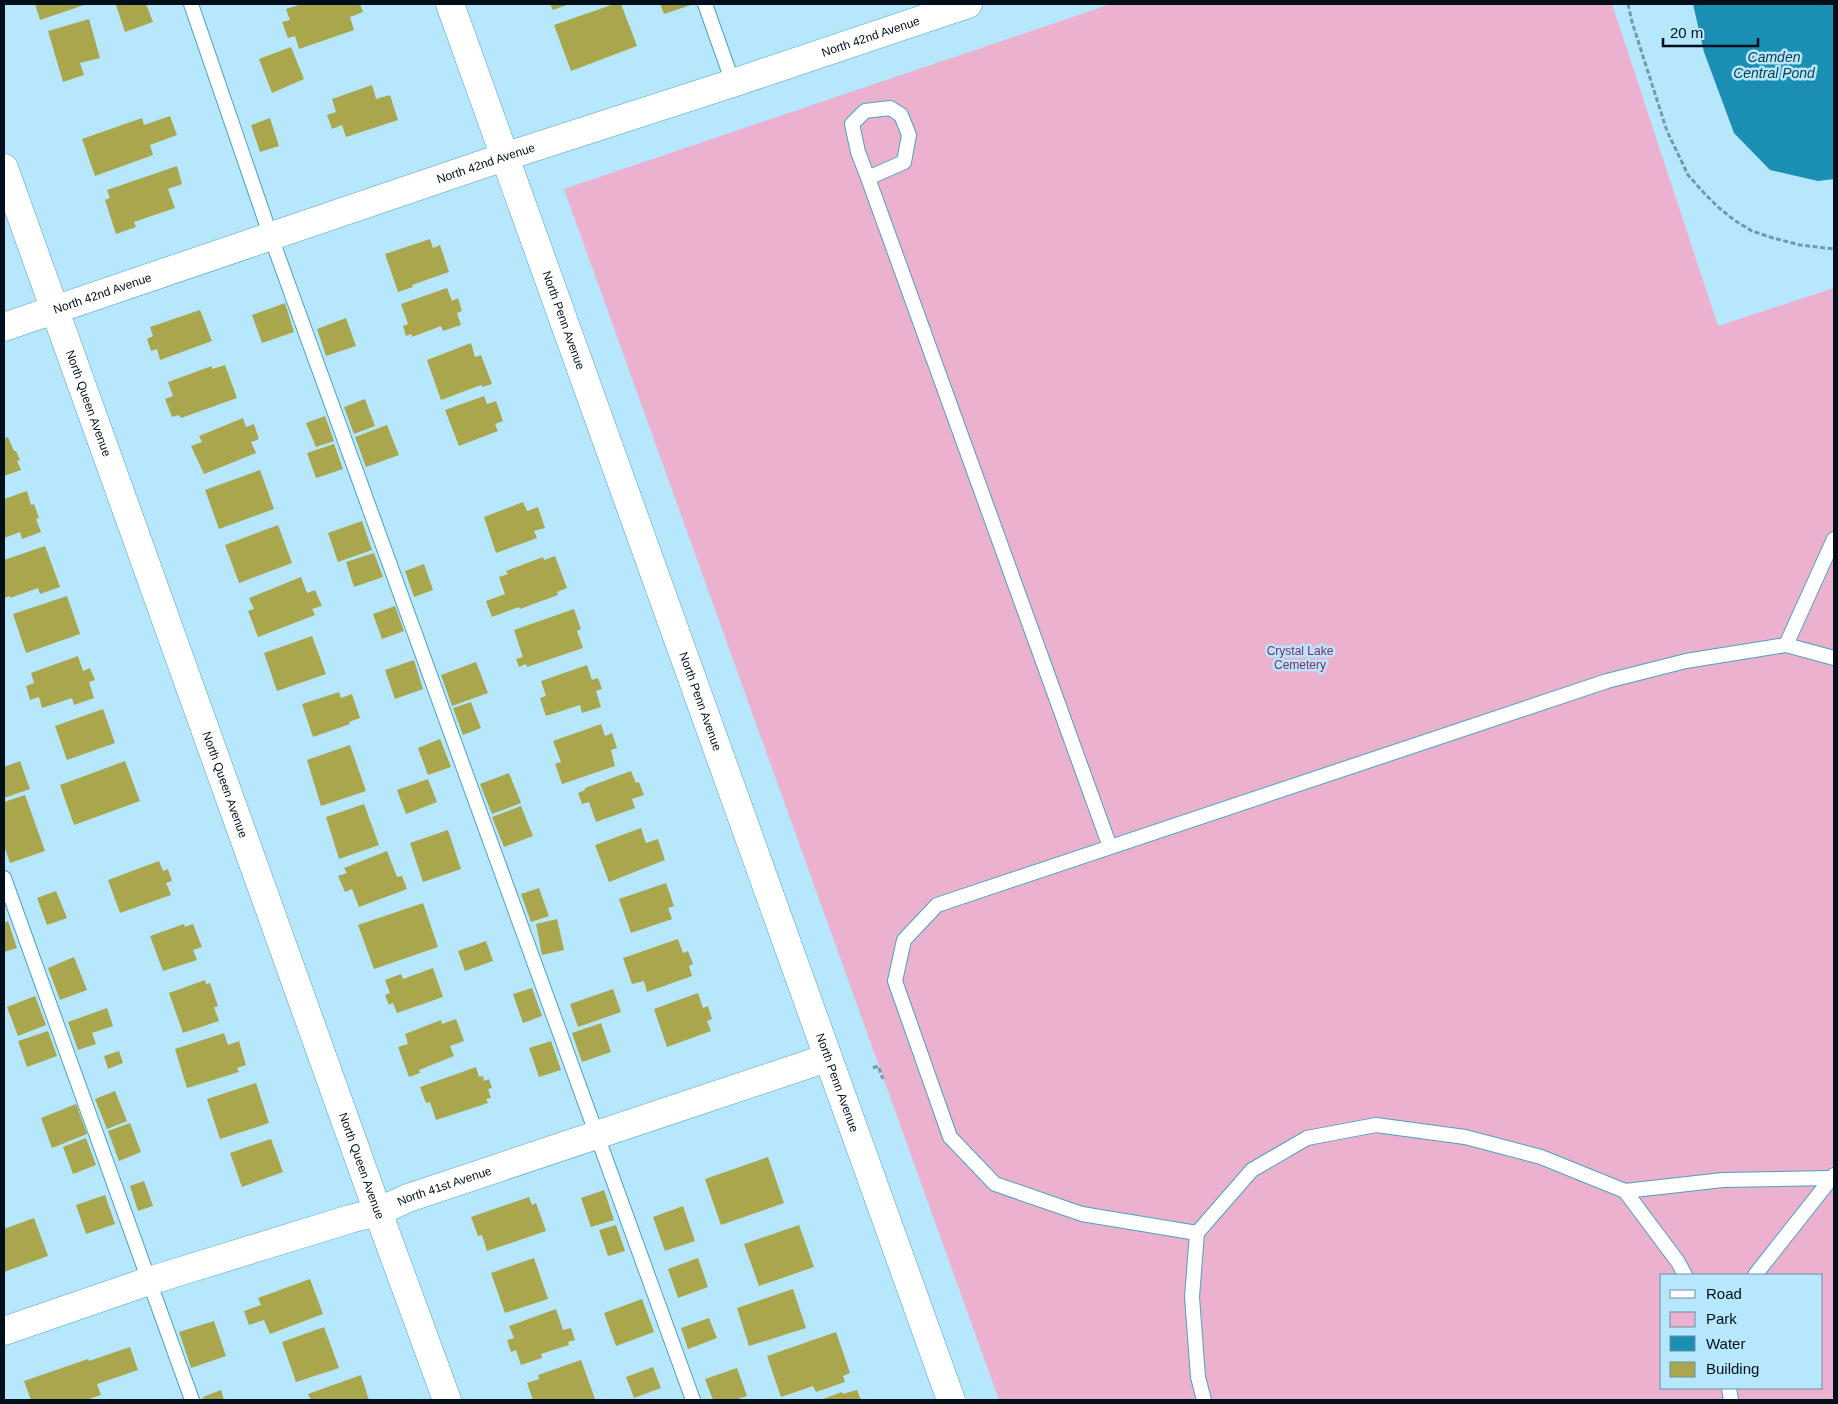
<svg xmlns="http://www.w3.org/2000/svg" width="1838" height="1404" font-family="Arial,sans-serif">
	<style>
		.green { fill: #ecb1cf; fill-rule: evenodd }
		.water { fill: #1b8eb4 }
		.building { fill: #a9a64e }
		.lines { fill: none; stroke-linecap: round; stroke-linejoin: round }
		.lane-casing { stroke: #4ba1c2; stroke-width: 16 }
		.street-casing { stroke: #4ba1c2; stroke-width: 29 }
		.secondary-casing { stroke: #4ba1c2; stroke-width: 29 }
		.path { stroke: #7599aa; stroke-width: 3; stroke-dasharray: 5 2.5; stroke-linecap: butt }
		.lane { stroke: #fff; stroke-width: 14 }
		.street { stroke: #fff; stroke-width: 28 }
		.secondary { stroke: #fff; stroke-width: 28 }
		.labels { text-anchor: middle; stroke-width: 5; stroke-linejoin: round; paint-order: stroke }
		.street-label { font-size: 12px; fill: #000f19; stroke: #b6e7fc }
		.park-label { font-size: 12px; fill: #882b64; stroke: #b6e7fc }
		.water-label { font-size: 14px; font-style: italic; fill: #0a394a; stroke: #b6e7fc }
	</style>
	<rect width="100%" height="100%" fill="#b6e7fc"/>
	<path class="green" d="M1111 4H1612L1718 326 1834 288V1400H999L564 189ZM1662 1275H1822V1388H1662Z"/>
	<polygon class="water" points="1693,4 1834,4 1834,179 1818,181 1770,170 1734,133 1704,52"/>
	<g class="building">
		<polygon points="35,4 87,4 40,20"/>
		<polygon points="121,4 146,4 153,22 125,32 116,5"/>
		<polygon points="302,4 360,4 363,12 350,17 354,30 299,49 295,36 288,38 282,22 290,20 286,9"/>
		<polygon points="550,4 569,4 553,10"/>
		<polygon points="614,4 621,4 637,46 571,71 554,25"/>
		<polygon points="660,4 694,4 664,14"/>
		<polygon points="89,19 100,58 80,63 84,75 63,82 48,31"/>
		<polygon points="291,47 304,79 272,93 259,59"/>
		<polygon points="372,85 376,99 390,95 398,120 346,137 342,125 332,129 327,115 336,112 332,99"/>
		<polygon points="170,116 177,135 150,145 153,155 95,176 82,139 142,118 144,125"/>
		<polygon points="270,118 279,146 260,152 251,125"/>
		<polygon points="177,166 182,184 168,189 175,208 134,222 136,227 116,234 105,200 110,198 107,190"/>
		<polygon points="430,239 433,248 440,245 449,272 412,285 413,287 398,292 385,254"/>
		<polygon points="447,288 452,301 458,298 462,311 457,313 461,325 443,331 441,326 412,337 411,334 406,336 403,326 408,324 401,304"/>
		<polygon points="285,303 294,332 262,343 252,315"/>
		<polygon points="200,310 212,341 160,360 157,349 151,351 147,339 153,336 150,327"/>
		<polygon points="346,318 356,346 326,356 317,329"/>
		<polygon points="471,343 475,357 481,355 492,384 482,387 481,385 441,400 427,360"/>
		<polygon points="225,365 237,398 181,418 179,415 172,417 165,399 173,396 168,382 212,366 212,369"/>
		<polygon points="484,396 487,404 496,401 503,421 495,424 498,431 459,446 445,410"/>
		<polygon points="365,399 375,426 354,434 344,407"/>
		<polygon points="325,416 334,441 316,447 306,423"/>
		<polygon points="243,418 246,427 254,424 259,439 251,442 256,453 204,474 191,446 202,442 199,436"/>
		<polygon points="387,425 399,455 366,467 355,437"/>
		<polygon points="8,437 14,451 16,451 20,460 17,461 21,470 4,476 4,439"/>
		<polygon points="334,444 343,469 316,478 307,453"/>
		<polygon points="260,470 274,509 219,529 205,490"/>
		<polygon points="27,491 31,505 34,504 39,518 36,519 41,532 22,539 20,532 4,538 4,499"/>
		<polygon points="523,502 527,511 538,507 545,528 534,531 537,538 496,553 484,517"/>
		<polygon points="362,521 372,550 338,562 328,533"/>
		<polygon points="278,525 292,563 239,583 225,545"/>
		<polygon points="45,546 60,587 40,594 38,588 10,598 10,596 4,598 4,560"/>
		<polygon points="374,553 383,577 354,587 346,562"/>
		<polygon points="555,556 567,588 557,592 558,595 520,609 519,607 492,617 486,601 505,594 499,577 508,574 506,571 543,557 544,560"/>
		<polygon points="424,564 433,590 414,597 405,571"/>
		<polygon points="301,577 307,593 315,590 322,606 312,609 315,615 258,637 248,611 254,609 249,598"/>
		<polygon points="67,596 80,634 26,653 13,614"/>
		<polygon points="395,606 404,631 382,639 373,614"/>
		<polygon points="574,609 581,629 577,631 583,648 527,667 526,664 519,667 516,659 523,657 514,630"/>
		<polygon points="312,636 326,674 277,691 264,653"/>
		<polygon points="78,656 83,671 90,668 95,680 89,682 94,698 74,705 72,698 42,708 39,697 30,700 26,686 34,683 31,673"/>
		<polygon points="414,660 423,689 395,699 385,670"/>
		<polygon points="476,662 488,693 452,706 441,675"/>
		<polygon points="587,665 592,680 598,678 602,689 596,691 601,707 582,713 580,705 546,716 540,698 546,696 541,681"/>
		<polygon points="339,692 341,698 352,694 360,718 349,722 350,724 313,737 302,704"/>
		<polygon points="471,702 481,728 463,735 453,708"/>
		<polygon points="103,709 115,743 67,760 55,726"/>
		<polygon points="601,724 605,736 612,733 617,748 611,750 615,766 562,784 555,764 561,762 553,741"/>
		<polygon points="440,739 451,767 428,775 418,748"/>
		<polygon points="350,745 366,791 321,806 307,760"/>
		<polygon points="20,761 30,789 4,798 4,767"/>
		<polygon points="125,761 140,801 74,825 60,785"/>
		<polygon points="631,771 636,783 639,782 644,795 632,799 635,808 596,822 589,802 582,804 578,793 585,790 585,788"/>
		<polygon points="509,773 521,803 492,814 480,784"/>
		<polygon points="428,779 437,802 406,814 397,790"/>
		<polygon points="25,795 45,851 10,863 4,846 4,802"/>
		<polygon points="364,804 379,845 339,859 326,817"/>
		<polygon points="521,806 533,836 504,847 492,817"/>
		<polygon points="641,828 646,843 658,839 665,860 609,882 595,845"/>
		<polygon points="448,830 461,869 423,882 410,843"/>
		<polygon points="387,851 397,877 402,876 407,889 359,907 352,889 345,892 338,876 347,873 344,868"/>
		<polygon points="159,861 163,871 168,869 172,881 166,883 171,895 120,913 108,880"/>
		<polygon points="666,883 674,906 668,908 672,919 631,933 619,899"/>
		<polygon points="539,888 549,916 531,922 521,894"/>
		<polygon points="56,891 67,918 47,925 37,898"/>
		<polygon points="423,903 438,947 374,969 358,925"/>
		<polygon points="557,919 564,950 542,955 536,924"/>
		<polygon points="8,921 17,948 4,952 4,923"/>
		<polygon points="184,924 185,927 193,924 202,947 193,950 197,960 163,971 150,936"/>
		<polygon points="678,939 683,953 688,951 693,964 689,966 692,976 647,992 644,981 632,984 623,958"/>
		<polygon points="486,941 493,961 465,971 458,951"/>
		<polygon points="74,957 87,990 60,1000 48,968"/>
		<polygon points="433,968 443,997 397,1013 393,1003 389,1005 385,995 390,993 385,980 401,974 403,979"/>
		<polygon points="205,980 206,984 210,983 218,1006 214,1007 219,1021 183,1033 169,993"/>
		<polygon points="532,988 542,1016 523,1023 513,994"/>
		<polygon points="613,989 621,1012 578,1027 570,1004"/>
		<polygon points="698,993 703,1008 708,1006 712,1019 707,1021 711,1031 667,1047 654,1009"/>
		<polygon points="35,996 46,1025 18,1036 7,1007"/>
		<polygon points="107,1008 113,1026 92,1033 96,1044 78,1050 68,1022"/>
		<polygon points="456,1019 464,1041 450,1046 454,1056 419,1070 420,1073 409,1077 398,1047 408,1044 405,1034 441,1020 442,1024"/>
		<polygon points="601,1023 611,1052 582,1062 572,1033"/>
		<polygon points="48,1031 57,1056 27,1067 18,1041"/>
		<polygon points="224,1033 228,1045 239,1041 246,1065 237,1068 239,1072 187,1088 175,1049"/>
		<polygon points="551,1041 561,1070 539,1077 529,1048"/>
		<polygon points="119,1051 123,1063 108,1069 104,1056"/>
		<polygon points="476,1067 479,1077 483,1076 484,1081 489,1079 492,1088 488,1089 491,1098 486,1099 488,1103 436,1120 430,1102 426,1103 420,1087"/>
		<polygon points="256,1083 269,1123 220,1139 207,1099"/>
		<polygon points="115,1091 127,1121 107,1129 95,1099"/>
		<polygon points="76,1104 87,1134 52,1148 41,1118"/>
		<polygon points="130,1123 141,1152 119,1161 108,1131"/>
		<polygon points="86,1138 96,1165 73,1174 63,1147"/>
		<polygon points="271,1139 283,1172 242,1187 230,1153"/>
		<polygon points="768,1157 784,1203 721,1225 705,1179"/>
		<polygon points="144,1181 153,1206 138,1211 130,1186"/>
		<polygon points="604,1190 614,1220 591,1227 581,1198"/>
		<polygon points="105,1195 115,1224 86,1234 76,1205"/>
		<polygon points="529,1197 532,1205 536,1203 546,1231 487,1251 482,1235 478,1236 471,1217"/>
		<polygon points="683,1206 695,1241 665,1251 653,1217"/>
		<polygon points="34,1218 48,1256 4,1272 4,1229"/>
		<polygon points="616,1225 625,1251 608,1256 599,1230"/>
		<polygon points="799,1225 814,1267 759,1286 744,1244"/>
		<polygon points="534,1258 548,1299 505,1313 491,1273"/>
		<polygon points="698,1258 708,1287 678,1298 668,1269"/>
		<polygon points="310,1279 323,1314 270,1334 264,1320 249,1325 244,1311 261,1305 258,1298"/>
		<polygon points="793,1289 806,1328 749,1346 737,1308"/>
		<polygon points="642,1299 654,1332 616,1346 604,1313"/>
		<polygon points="556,1309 563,1330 571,1328 575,1340 568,1342 569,1345 541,1354 542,1358 521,1365 516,1350 511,1352 507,1340 514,1338 509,1326"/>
		<polygon points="709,1318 717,1338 688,1349 681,1328"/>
		<polygon points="214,1321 226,1356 191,1368 179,1332"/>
		<polygon points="324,1327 339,1368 296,1382 282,1342"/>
		<polygon points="836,1332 850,1373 843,1376 845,1382 816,1392 813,1386 781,1397 767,1356"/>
		<polygon points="130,1347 138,1370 97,1384 101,1395 86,1400 31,1400 24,1381 88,1359 89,1361"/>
		<polygon points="581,1360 595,1399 590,1400 533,1400 527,1383 539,1379 538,1375"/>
		<polygon points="653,1367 661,1388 634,1398 626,1377"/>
		<polygon points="737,1368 747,1396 735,1400 713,1400 705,1379"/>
		<polygon points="361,1375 369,1400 311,1400 308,1394"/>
		<polygon points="221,1390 224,1400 204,1400 203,1397"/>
		<polygon points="857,1390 861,1400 820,1400 842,1392 843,1394"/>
	</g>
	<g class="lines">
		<g class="lane-casing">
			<g id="lane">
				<polyline points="191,4 271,237 693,1400"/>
				<polyline points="705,4 733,83"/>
				<polyline points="868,178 904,162 909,135 901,115 890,108 865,111 852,124 858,152 868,178 1110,847"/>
				<polyline points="1786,645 1834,539"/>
				<polyline points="4,878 192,1400"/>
				<polyline points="1625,1191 1678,1262 1685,1275"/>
				<polyline points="1197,1233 1082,1214 995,1184 950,1137 895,981 904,940 937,905 1607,681 1686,661 1786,645 1834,658"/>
				<polyline points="1755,1275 1834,1175"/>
				<polyline points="1729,1388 1731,1400"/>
				<polyline points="1204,1400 1198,1377 1192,1297 1197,1233 1252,1170 1307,1138 1376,1125 1465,1137 1541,1157 1625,1191 1723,1180 1830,1178"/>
			</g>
		</g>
		<g class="street-casing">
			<g id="street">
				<path id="s1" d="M4 168 378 1212 447 1400"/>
				<path id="s2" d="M4 1331 149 1281 350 1219 378 1212 408 1198 827 1058"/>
			</g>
		</g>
		<g class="secondary-casing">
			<g id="secondary">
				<path id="s3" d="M450 4 951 1400"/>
				<path id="s4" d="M4 327 504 157 733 83 968 4"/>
			</g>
		</g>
		<g class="path">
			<polyline points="1628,4 1632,22 1667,131 1688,175 1704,193 1717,206 1734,220 1752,231 1773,238 1800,245 1834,249"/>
			<polyline points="873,1068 878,1066 883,1079"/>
		</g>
		<use href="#lane" class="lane"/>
		<use href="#street" class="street"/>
		<use href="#secondary" class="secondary"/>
	</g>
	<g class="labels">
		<g class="street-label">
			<text dy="4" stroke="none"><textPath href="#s4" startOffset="914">North 42nd Avenue</textPath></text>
			<text dy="4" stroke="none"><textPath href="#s4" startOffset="509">North 42nd Avenue</textPath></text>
			<text dy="4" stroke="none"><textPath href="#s4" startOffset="104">North 42nd Avenue</textPath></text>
			<text dy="4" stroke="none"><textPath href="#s3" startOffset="336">North Penn Avenue</textPath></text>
			<text dy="4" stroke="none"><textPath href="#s1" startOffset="250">North Queen Avenue</textPath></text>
			<text dy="4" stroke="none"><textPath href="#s3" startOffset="741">North Penn Avenue</textPath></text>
			<text dy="4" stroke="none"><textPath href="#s1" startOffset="655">North Queen Avenue</textPath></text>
			<text dy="4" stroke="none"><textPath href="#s3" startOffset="1146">North Penn Avenue</textPath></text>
			<text dy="4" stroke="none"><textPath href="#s1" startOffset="1060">North Queen Avenue</textPath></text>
			<text dy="4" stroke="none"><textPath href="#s2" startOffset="464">North 41st Avenue</textPath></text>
		</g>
		<g class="park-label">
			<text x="1300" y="655">Crystal Lake<tspan x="1300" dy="14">Cemetery</tspan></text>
		</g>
		<g class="water-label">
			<text x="1774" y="62">Camden<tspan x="1774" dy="16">Central Pond</tspan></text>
		</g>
	</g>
	<rect width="1838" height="1404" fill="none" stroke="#000f19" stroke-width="10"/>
	<rect x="1660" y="1274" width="162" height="115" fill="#b6e7fc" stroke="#6d91a1"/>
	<rect x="1670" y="1290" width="25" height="8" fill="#ffffff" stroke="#6d91a1"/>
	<text x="1706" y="1299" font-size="15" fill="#000f19">Road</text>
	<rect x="1670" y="1312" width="25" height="15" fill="#ecb1cf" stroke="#6d91a1"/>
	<text x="1706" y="1324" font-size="15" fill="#000f19">Park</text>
	<rect x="1670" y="1336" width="25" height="15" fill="#1b8eb4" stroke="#6d91a1"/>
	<text x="1706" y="1349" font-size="15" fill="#000f19">Water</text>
	<rect x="1670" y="1362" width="25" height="15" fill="#a9a64e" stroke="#6d91a1"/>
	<text x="1706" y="1374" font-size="15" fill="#000f19">Building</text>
	<path d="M1663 38v8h95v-8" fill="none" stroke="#000f19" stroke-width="2.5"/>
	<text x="1670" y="38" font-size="15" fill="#000f19" stroke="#b6e7fc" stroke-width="4" paint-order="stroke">20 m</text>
</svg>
